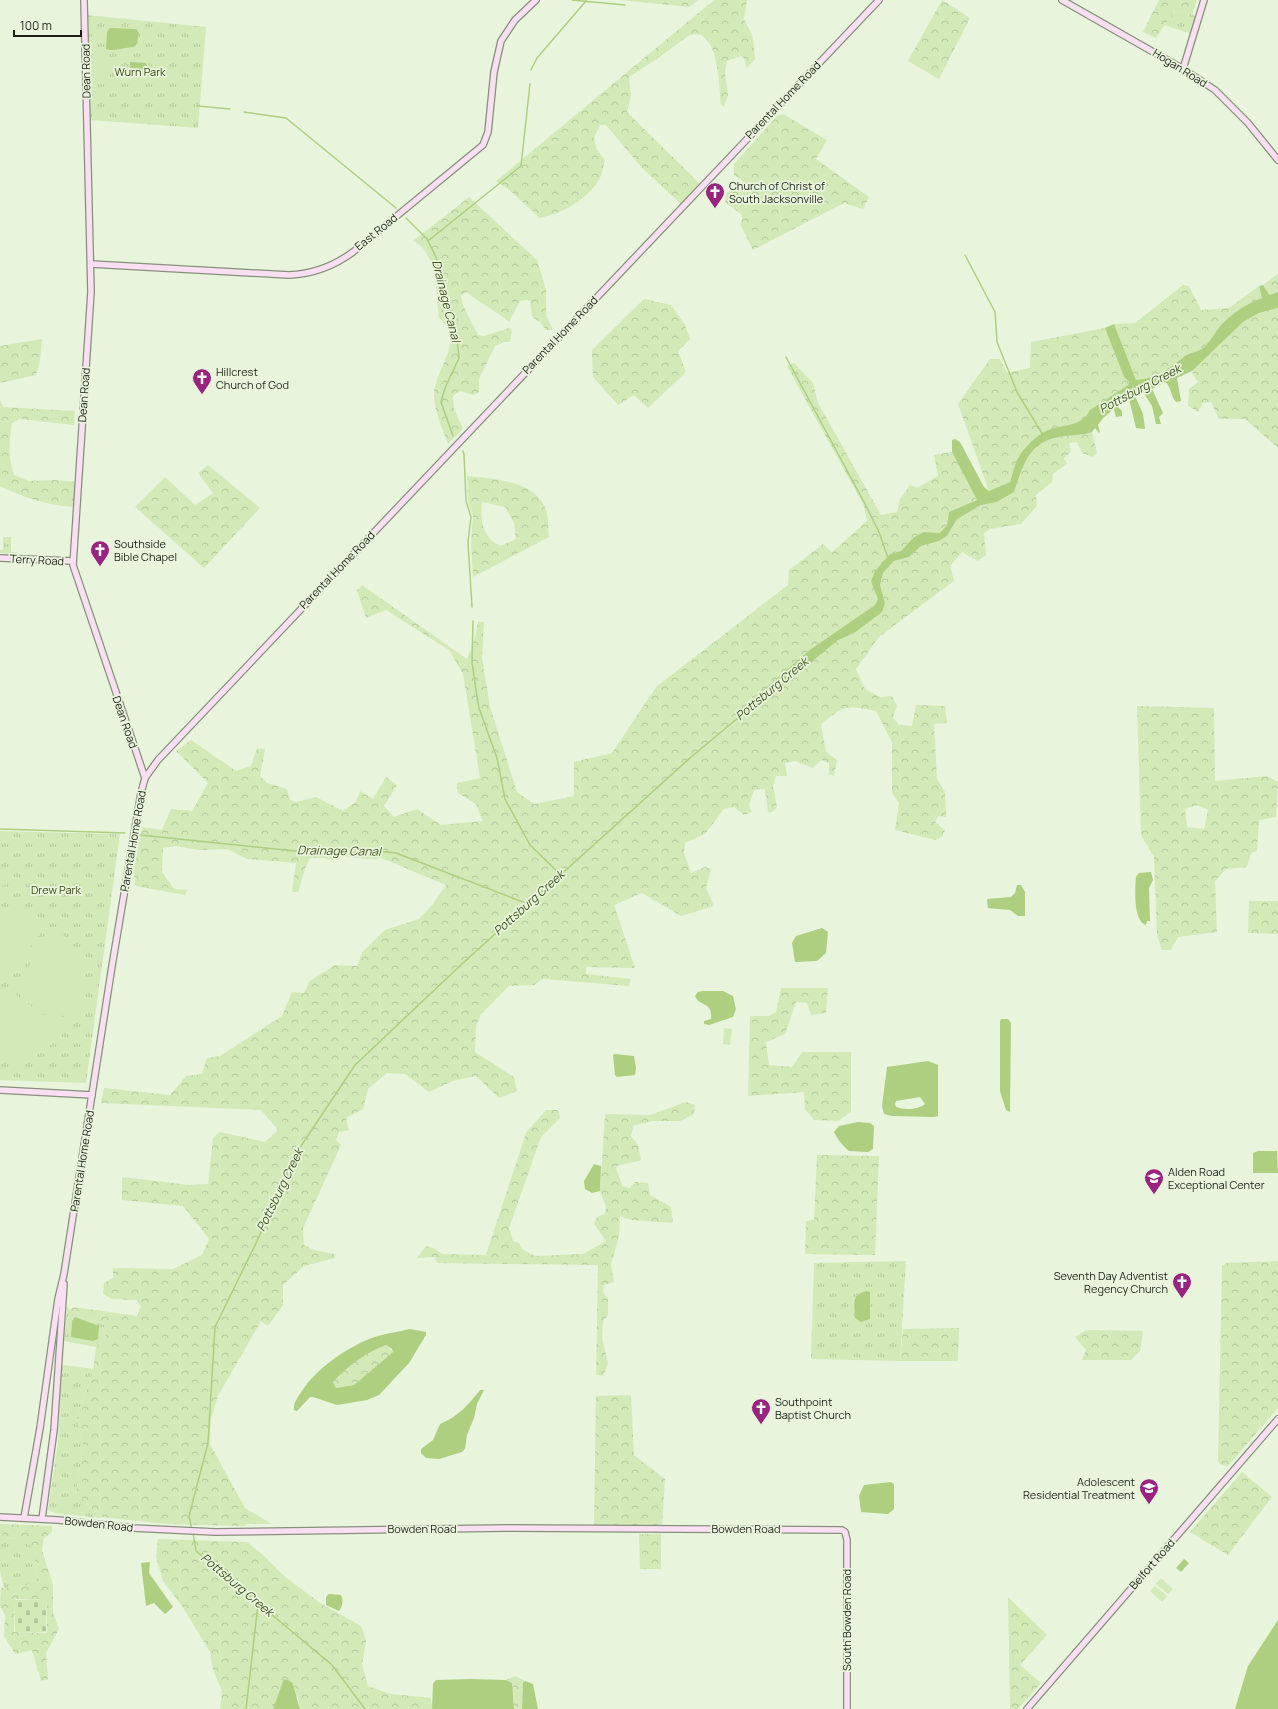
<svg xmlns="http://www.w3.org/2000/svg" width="1278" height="1709" font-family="Manrope,sans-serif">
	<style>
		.grass { fill: url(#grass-tufts) }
		.forest { fill: url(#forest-crowns); fill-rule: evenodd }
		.cemetery { fill: url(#cemetery-stones) }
		.garden { fill: #d3e9b8 }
		.water { fill: #adcf7f; fill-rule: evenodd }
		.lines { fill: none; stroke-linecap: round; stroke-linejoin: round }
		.stream { stroke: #adcf7f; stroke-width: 1.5 }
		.secondary-casing { stroke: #86907b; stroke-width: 8 }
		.secondary { stroke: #f9dff2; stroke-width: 5.5 }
		.labels { text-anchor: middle; stroke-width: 3.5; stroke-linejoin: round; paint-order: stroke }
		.street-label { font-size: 11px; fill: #1b1f16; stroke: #e9f4dc }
		.park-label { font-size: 11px; fill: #364b13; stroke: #e9f4dc }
		.poi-label { font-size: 11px; fill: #1b1f16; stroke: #e9f4dc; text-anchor: start }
		.water-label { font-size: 12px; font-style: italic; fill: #3e531c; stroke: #e9f4dc }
	</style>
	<defs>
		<pattern id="grass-tufts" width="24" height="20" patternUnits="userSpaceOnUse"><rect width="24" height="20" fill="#d3e9b8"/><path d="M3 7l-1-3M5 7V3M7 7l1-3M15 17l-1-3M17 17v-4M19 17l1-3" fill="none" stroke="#b5c79d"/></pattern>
		<pattern id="forest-crowns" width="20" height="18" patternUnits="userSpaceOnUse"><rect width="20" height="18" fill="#d3e9b8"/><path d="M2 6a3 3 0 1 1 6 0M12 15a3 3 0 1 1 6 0" fill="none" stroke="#b5c79d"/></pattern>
		<pattern id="cemetery-stones" width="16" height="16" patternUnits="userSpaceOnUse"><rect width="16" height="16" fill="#d3e9b8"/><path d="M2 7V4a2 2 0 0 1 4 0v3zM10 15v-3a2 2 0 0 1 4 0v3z" fill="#b5c79d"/></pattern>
	</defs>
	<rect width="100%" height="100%" fill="#e9f4dc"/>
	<g class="grass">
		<polygon points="1175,11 1192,14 1196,17 1191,34 1164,25"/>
		<polygon points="87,15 206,27 198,128 90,120"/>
		<polygon points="3,537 11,537 11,552 16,552 15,555 0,556 0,554 14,554 0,553 0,550 3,550"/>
		<polygon points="0,831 120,834 86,1083 0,1080"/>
		<polygon points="906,1261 900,1361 811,1359 814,1263"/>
		<polygon points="67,1306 70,1310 106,1326 105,1339 96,1347 64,1341"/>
		<polygon points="62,1365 94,1369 77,1418 83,1446 76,1494 101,1517 100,1518 55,1513 48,1510 58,1441"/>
		<polygon points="0,1531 4,1538 19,1539 34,1547 37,1579 24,1587 4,1588 0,1570"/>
	</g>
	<g class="forest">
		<polygon points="619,0 698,0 689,7"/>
		<path d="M714 0H747L744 19 753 37 755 59 747 68 744 58 741 56 727 61 725 72 728 95 724 107 721 104C719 87 719 23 688 36L657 59 629 77 631 97 627 112 700 184 681 204 642 168 606 125H600L594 138 597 150 605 160C603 166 602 175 599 180 584 202 564 212 540 218L508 189 496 181Z"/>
		<polygon points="942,0 970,18 939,79 908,61"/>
		<polygon points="1159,0 1197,0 1192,14 1174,11 1156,38 1143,32"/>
		<polygon points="783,114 827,140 816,159 869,197 863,209 844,203 753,250 740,224 742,220 742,215 725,202 726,193 744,182 734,175 734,164 777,116"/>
		<path d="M469 197 537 260 546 289V315L553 330H546L540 322 532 317 530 301 526 300 520 301 509 322C496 310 480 304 467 292L461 295C461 306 473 323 478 335L484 336 509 328 512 331 510 342H504L495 346 479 379V392L473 395 460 391 453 396 454 409 463 429 448 444C443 430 433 408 434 393 436 368 466 340 439 318 436 296 438 251 413 241Z"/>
		<polygon points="1278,274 1278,292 1269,295 1263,285"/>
		<path d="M1183 285 1189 286 1201 310 1229 308 1259 286 1262 298C1248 303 1234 312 1223 323 1216 330 1212 340 1204 347 1199 352 1191 352 1185 356 1168 369 1158 377 1136 380L1114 324 1135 323Z"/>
		<polygon points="644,299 671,305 685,325 690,339 678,351 686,372 648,408 634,395 618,405 593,377 592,350"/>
		<polygon points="1278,308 1278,448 1245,419 1219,419 1211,402 1203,403 1198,412 1188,406 1189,389 1198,382 1193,375 1192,371 1243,322 1259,313"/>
		<polygon points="1105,328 1124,377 1129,382 1128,385 1090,410 1088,415 1079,423 1045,431 1018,457 1010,482 989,491 958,404 990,359 1000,359 1007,373 1030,368 1031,342"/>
		<polygon points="42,339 40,361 36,375 0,383 0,346"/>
		<path d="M794 363 813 383 818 403 881 515 897 512 900 499 910 485 917 488 938 476 934 455 952 452 977 500 949 512 947 525 940 533 924 532 914 537 901 551 890 554 872 580 878 599 875 605 811 649 854 633 885 603 880 585 883 573 894 561 909 557 921 546 939 541 947 536 956 519 981 505 997 502 1014 492C1024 463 1029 440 1065 436 1074 435 1083 435 1092 432L1097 453 1093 457 1082 453 1077 442 1069 443 1071 452 1064 458 1067 464 1053 474 1052 482 1036 495 1037 506 1021 524 990 529 984 533 986 555 978 561 962 552 950 566 954 581 879 637 856 669 865 689 880 697 892 696 897 706 893 717 899 725 912 726 916 705 945 706 947 723 934 724 937 779 945 792 946 817 938 816 935 822 945 830 942 837 935 840 895 830 899 803 892 793V742L876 711C845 705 846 705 821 724L826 752 837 760 834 776 829 774V763L821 760 813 768 795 761 785 763 787 776H776L773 786 777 807 772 812H768L765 789 754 790 749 805 752 812 744 815 734 807 724 809 705 834 685 843 684 853 691 873 705 867 711 869 706 888 714 906 681 916 642 893 614 905 635 968 586 967V974L631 979 629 986 543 979 534 985 509 986 481 1014 476 1026 475 1052 514 1077 517 1091 499 1098 476 1076 453 1081 429 1092 405 1074 387 1073 368 1089 363 1109 346 1118 349 1130 339 1132 336 1140 341 1145 303 1228 304 1245 314 1250 334 1254 335 1258 304 1266 283 1285V1305L268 1326 261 1321 218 1396 211 1419 210 1444 245 1508 272 1524H247L244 1526 166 1524 101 1517 76 1494 83 1446 77 1418 93 1372 96 1347 105 1339 106 1326 70 1310 73 1307 137 1316 141 1306 136 1300 112 1299 103 1294 104 1283 113 1278V1268L173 1269 202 1255 209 1239 183 1206 122 1200V1177L190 1185 208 1184 213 1138 220 1132 265 1142 278 1130 261 1110 101 1103 104 1088 170 1095 186 1076 202 1074 207 1058 220 1056 282 1016 292 992 304 993 310 981 335 965 357 966 363 951 385 930 419 919 433 904 446 885 381 858 366 859 345 856 332 860 323 858H310L306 866 298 892H292L296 863 247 859 227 849 199 850 176 846 163 848 162 872 174 889 187 890 185 895 135 886 134 870 142 827 162 830 171 809 192 811 208 783 176 751 191 740 236 771 251 766 257 748 265 749 260 776 267 783 287 789 290 800 296 802 316 797 343 811 356 802 360 791 373 799 386 777 397 785 384 806 394 817 417 809 441 825 483 821 476 804 458 793 457 783 480 778 463 674 449 650 386 610 366 618 357 590 362 585 467 659 475 638 478 622H484L482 658 490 707 517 792 534 804 574 796V762L612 753 656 687 788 585 789 570 823 544 832 552 867 521 864 506 787 366Z"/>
		<path d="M0 400 3 407 75 411 74 425 20 419 12 423C9 442 8 457 14 475L29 481 54 480 77 482 74 507C47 505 24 498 0 486Z"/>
		<polygon points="208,465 260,508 204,568 135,507 165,477 195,505 213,493 198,473"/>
		<path d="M467 476C493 479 536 480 546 510 549 518 548 529 549 537L473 577 471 542 473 516 468 502ZM482 502 505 507 514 523 516 539 501 546C482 538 480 520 482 502Z"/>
		<path d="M1137 706 1214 708 1215 781 1267 776 1278 782 1276 817 1259 820 1257 851 1251 853 1247 867 1226 869 1215 881 1217 932 1178 937 1171 950H1162L1157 935 1154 857 1141 835ZM1197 805 1208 810 1204 829 1187 827 1185 809Z"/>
		<polygon points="1249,901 1278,901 1278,934 1248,933"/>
		<polygon points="781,988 828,988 826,1013 811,1015 807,1003 796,1002 785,1034 766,1042 769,1065 792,1067 802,1052 851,1052 851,1112 838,1121 814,1120 805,1109 804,1092 748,1096 750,1016 769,1016 776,1012"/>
		<path d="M686 1102 695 1105 694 1114 680 1121H652L633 1126 631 1136 638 1145 641 1160C632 1164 624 1162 616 1167 617 1175 621 1178 622 1186L630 1188 635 1182 648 1183 650 1195 671 1207 673 1223 631 1220 620 1216 619 1236 611 1265 614 1282 604 1285 603 1292 608 1299V1315L603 1321 602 1338 608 1363 603 1376 596 1375 598 1265 437 1263 435 1257 417 1258 426 1246 433 1248 442 1254 486 1255 526 1133 546 1110H558L560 1118 541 1137 509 1228 513 1241 519 1243 522 1249 535 1256 583 1254 606 1241 594 1224 597 1217 605 1214 606 1207 600 1191 605 1114 650 1115Z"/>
		<polygon points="817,1155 879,1156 875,1255 805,1254 806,1221 814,1220"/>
		<polygon points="1278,1261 1278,1408 1228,1466 1221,1465 1218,1462 1222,1266 1227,1263"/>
		<polygon points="959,1328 958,1361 900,1361 903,1329"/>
		<polygon points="1086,1330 1143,1331 1140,1351 1131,1360 1082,1360 1086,1350 1075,1337"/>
		<path d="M386 1345 393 1352 354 1385 336 1388 333 1382C349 1365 364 1353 386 1345Z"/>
		<polygon points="631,1395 634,1455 665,1479 662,1525 594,1526 596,1396"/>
		<polygon points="1242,1472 1272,1497 1228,1555 1190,1532"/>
		<path d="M0 1524 52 1526V1532L44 1538 42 1550 53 1585V1613L59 1629 46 1653 48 1679 41 1681 32 1650 15 1654 4 1636 5 1615 0 1606 1 1588 24 1587 37 1579 34 1548 19 1539 4 1538 0 1531ZM15 1599 47 1600V1633L14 1632Z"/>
		<polygon points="639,1534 661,1534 661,1569 640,1569"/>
		<polygon points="158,1539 247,1542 263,1555 284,1576 320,1603 361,1626 366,1641 362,1665 368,1686 391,1694 431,1698 432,1709 300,1709 298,1697 273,1707 273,1709 220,1709 222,1691 213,1670 210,1652 182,1606 163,1581 156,1557"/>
		<polygon points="1008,1597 1047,1635 1020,1665 1041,1683 1018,1709 1010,1709"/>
		<polygon points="515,1676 525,1681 523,1683 522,1709 514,1709 512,1683 506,1680"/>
	</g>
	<polygon class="cemetery" points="15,1600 47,1600 46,1632 15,1632"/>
	<g class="garden">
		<polygon points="97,59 110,59 110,83 98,84"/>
		<polygon points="0,871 7,884 0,887"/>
		<polygon points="10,908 32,913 48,923 11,974 7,975 0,970 0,909"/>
		<path d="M56 930C90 951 94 992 71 1022L20 984 19 980Z"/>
		<path d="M9 993H13L65 1030C49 1052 26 1062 0 1058V1006Z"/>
		<polygon points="724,1028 732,1029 730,1045 723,1044"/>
		<polygon points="1161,1578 1173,1589 1168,1594 1156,1584"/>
		<polygon points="1155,1586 1167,1596 1162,1602 1150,1591"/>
	</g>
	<g class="water">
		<path d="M110 28 136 29 139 33 137 44 134 47C125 47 114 52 106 49L107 32Z"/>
		<polygon points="130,62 146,63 145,70 130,68"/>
		<path d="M1263 285 1269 295 1278 292V308L1259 313 1243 322 1192 371 1177 378 1181 401 1176 402C1170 396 1172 387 1165 382L1152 389 1163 413 1159 417 1161 424H1156L1152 406 1143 392 1135 396 1143 414 1145 429 1136 428 1129 399 1117 406 1122 411V416L1116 417 1114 409 1103 418 1098 425 1100 432 1099 433 1095 428 1092 432C1083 435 1074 435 1065 436 1029 440 1024 463 1014 492L997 502 981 505 957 519 947 536 939 541 921 546 909 557 894 561 883 573 880 585 885 603 882 612 854 633 838 640 751 711 745 706 811 649 875 605 878 599 871 581 875 571 890 554 901 551 914 537 924 532 940 533 947 525 949 512 977 500 952 452V440L955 439 960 442 984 487 989 491 1010 482C1013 474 1014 465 1018 458 1023 449 1035 437 1044 432 1060 423 1081 429 1090 410L1128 385 1129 382 1124 377 1105 328 1114 324 1136 380C1158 378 1168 369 1185 356 1191 352 1199 352 1204 347 1212 340 1216 330 1223 323 1234 312 1248 303 1262 298L1259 286Z"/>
		<path d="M1151 872 1153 880 1149 888 1150 921H1147L1146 925C1133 922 1135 887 1136 877L1139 873Z"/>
		<polygon points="1017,885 1021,885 1025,892 1025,916 1018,916 1010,910 988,908 987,899 1011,897 1015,893"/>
		<polygon points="822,928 828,932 826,953 817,961 795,962 792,943 796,936"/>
		<path d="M703 991H723L733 996 736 1009 733 1017 709 1025 704 1024V1021L711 1019C713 1001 699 1007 695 996L698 992Z"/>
		<polygon points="1001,1019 1008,1019 1011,1023 1010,1112 1006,1110 1000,1091 1000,1021"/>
		<polygon points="615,1054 634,1056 636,1068 635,1075 617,1077 615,1075 613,1055"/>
		<path d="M928 1061 938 1065V1116L934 1117 892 1116 884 1114 882 1106 887 1067ZM920 1097 925 1104C918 1110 904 1110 896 1107L895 1104 896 1101Z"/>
		<path d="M858 1122 870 1123 874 1126 873 1149 868 1152 849 1151C843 1146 837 1139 834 1132L839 1126Z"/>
		<polygon points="1258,1151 1277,1151 1278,1173 1253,1173 1253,1153"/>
		<polygon points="594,1164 601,1166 600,1191 592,1193 585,1189 584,1181"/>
		<path d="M867 1291 870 1292V1319L861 1322 855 1318C855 1304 850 1295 867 1291Z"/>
		<polygon points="75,1317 99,1326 98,1339 93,1341 71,1337 72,1321"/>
		<path d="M410 1329 426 1332V1335L409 1363 379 1395 367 1400 337 1405 313 1397H310L297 1411 294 1410C293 1403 298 1397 302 1391 316 1369 345 1349 369 1339 382 1334 397 1332 410 1329ZM386 1345 392 1349 393 1352 354 1385 336 1388 333 1382C349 1365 365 1353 386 1345Z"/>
		<path d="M480 1390H484L477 1404 474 1418 467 1435 465 1449 462 1452 439 1459 426 1458 421 1453V1449L433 1440 440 1424C458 1417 469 1404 480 1390Z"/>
		<polygon points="891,1482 894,1484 894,1509 888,1514 861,1512 859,1496 864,1485"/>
		<polygon points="1184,1559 1189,1563 1181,1572 1176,1568"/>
		<polygon points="150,1562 149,1573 173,1607 165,1614 154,1603 146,1606 141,1563"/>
		<path d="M329 1594 341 1595C344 1600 342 1607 339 1611L326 1605V1597Z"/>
		<polygon points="1278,1620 1278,1709 1235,1709 1248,1666"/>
		<polygon points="284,1679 292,1682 300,1709 273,1709"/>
		<polygon points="470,1679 506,1680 512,1683 514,1709 432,1709 433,1684 436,1680"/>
		<polygon points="525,1681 533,1684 538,1709 522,1709 523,1683"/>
	</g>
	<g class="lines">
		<g class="stream">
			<polyline points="572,0 625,5"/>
			<polyline points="531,70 537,58 586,1"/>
			<polyline points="198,106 230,109"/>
			<polyline points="244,112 286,118 396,208"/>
			<polyline points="406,218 427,239 436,257 456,329 459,358 445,388 441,402 453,436"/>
			<polyline points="428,241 521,166 530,84"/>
			<polyline points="965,255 995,312 997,342 1017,392 1043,435"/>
			<polyline points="786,357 864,502 879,532 888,558"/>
			<polyline points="463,451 464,454 466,501 471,517 468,542 472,607"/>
			<polyline points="473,621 472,662 477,697 479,708 497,758 505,799 530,845 561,875"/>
			<polyline points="0,829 125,833"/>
			<polyline points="140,835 315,853 357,852 367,850 396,853 528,904"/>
			<polyline points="192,1530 189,1516 208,1443 215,1327 258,1239 295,1155 355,1065 463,963 691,757 750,708"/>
			<polyline points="193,1533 196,1551 332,1665 365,1709"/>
			<polyline points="246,1709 258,1604"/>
		</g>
		<g class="secondary-casing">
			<g id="secondary">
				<polyline points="84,0 91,292 73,565 145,778"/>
				<polyline points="1062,0 1183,69 1215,90 1248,123 1278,160"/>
				<polyline points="1183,69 1204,0"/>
				<path d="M91 264 289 275C313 274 334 266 353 252L483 145 488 132 494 72 501 41 515 20 536 0"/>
				<polyline points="0,558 73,561"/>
				<polyline points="0,1090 92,1095"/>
				<polyline points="0,1517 58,1520 133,1528 215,1532 507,1528 842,1530 845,1532 847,1540 847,1709"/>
				<polyline points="24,1518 40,1428 58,1299 64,1274 112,966 141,793 145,778 158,760 879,0"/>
				<polyline points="42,1519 54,1430 64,1284"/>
				<polyline points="1027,1709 1278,1419"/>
			</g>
		</g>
		<use href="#secondary" class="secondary"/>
	</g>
	<defs>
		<g id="church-pin" transform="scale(1)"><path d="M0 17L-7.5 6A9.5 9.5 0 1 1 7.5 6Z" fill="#992480" stroke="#e9f4dc"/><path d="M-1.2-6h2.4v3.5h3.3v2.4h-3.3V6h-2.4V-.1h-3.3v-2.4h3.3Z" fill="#fff"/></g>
		<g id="school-pin" transform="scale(1)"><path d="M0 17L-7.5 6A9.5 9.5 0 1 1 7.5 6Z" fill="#992480" stroke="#e9f4dc"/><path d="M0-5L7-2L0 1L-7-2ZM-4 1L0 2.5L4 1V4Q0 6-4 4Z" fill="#fff"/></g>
	</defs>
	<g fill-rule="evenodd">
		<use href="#church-pin" x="715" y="192"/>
		<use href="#church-pin" x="202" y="378"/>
		<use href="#church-pin" x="100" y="550"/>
		<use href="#school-pin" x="1154" y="1178"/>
		<use href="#church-pin" x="1182" y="1282"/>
		<use href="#church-pin" x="761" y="1408"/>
		<use href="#school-pin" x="1149" y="1488"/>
	</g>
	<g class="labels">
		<g class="street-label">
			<text transform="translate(1180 68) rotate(32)" y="4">Hogan Road</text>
			<text transform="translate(86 71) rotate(-91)" y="4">Dean Road</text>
			<text transform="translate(783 100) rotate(-46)" y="4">Parental Home Road</text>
			<text transform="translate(376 232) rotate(-39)" y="4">East Road</text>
			<text transform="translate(560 335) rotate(-46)" y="4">Parental Home Road</text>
			<text transform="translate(84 395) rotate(-86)" y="4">Dean Road</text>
			<text transform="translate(37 560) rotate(3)" y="4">Terry Road</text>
			<text transform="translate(337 570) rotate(-46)" y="4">Parental Home Road</text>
			<text transform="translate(125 722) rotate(71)" y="4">Dean Road</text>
			<text transform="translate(133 841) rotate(-80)" y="4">Parental Home Road</text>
			<text transform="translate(82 1161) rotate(-81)" y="4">Parental Home Road</text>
			<text transform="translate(99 1524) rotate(6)" y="4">Bowden Road</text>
			<text x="422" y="1533">Bowden Road</text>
			<text x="746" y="1533">Bowden Road</text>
			<text transform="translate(1152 1564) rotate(-49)" y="4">Belfort Road</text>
			<text transform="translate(847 1620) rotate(-90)" y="4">South Bowden Road</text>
		</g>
		<g class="park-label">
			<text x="140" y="76">Wurn Park</text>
			<text x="56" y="894">Drew Park</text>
		</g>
		<g class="poi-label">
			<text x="729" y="190">Church of Christ of<tspan x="729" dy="13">South Jacksonville</tspan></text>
			<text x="216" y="376">Hillcrest<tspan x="216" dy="13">Church of God</tspan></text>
			<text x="114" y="548">Southside<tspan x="114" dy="13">Bible Chapel</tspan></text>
			<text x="1168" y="1176">Alden Road<tspan x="1168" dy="13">Exceptional Center</tspan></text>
			<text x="1168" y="1280" text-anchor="end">Seventh Day Adventist<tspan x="1168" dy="13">Regency Church</tspan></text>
			<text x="775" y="1406">Southpoint<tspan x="775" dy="13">Baptist Church</tspan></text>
			<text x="1135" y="1486" text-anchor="end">Adolescent<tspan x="1135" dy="13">Residential Treatment</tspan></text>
		</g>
		<g class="water-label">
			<text transform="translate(446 301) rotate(76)" y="4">Drainage Canal</text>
			<text transform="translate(1140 389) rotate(-28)" y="4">Pottsburg Creek</text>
			<text transform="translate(772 689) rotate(-40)" y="4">Pottsburg Creek</text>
			<text transform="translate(339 851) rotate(1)" y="4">Drainage Canal</text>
			<text transform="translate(529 903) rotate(-42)" y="4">Pottsburg Creek</text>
			<text transform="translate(280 1190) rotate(-64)" y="4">Pottsburg Creek</text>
			<text transform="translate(237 1585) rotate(40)" y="4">Pottsburg Creek</text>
		</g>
	</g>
	<path d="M14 30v6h67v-6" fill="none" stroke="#1b1f16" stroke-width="2"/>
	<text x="20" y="30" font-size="12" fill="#1b1f16" stroke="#e9f4dc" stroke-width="3" paint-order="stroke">100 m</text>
</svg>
